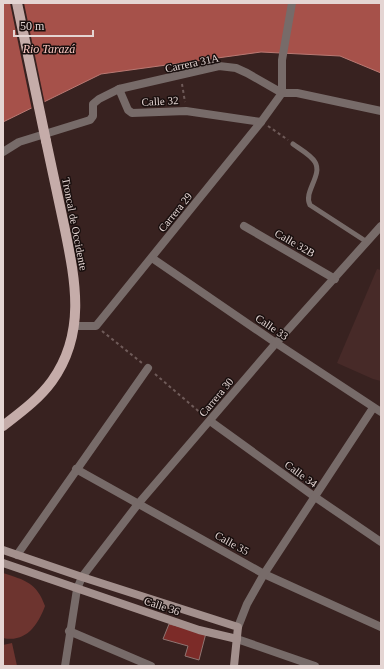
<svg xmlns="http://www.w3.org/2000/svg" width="384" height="669" font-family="Georgia,serif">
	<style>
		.built { fill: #472a28 }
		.green { fill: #6d342f }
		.water { fill: #a6514a; stroke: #b97973 }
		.pier { fill: #382220 }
		.building { fill: #7c2b28; stroke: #907572 }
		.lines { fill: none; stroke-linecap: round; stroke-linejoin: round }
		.path { stroke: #6f5b59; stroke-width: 2; stroke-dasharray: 3 3; stroke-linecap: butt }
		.lane { stroke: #776b69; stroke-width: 5 }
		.street { stroke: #776b69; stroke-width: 8 }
		.secondary { stroke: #a3908d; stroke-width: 8 }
		.primary { stroke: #c5aca9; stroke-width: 10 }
		.primary-bridge { stroke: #c5aca9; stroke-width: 10 }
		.labels { text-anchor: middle; stroke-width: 3; stroke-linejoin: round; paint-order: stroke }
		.street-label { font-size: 11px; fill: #e4d5d3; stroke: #190f0e }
		.water-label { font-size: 12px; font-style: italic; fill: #f8c6c0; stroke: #190f0e }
	</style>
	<rect width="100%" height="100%" fill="#382220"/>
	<polygon class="built" points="377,269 381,270 381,381 373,379 337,363"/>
	<g class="green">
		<path d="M3 573C25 580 37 583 45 606 38 625 26 643 3 638Z"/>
		<polygon points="12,643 17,666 3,666 3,645"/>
	</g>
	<polygon class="water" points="3,3 381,3 381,73 340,56 261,52 101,74 3,122"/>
	<polygon class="pier" points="10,3 24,3 45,104 32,110"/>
	<polygon class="building" points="169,624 206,633 199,660 185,656 188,646 163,639"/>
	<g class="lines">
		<g class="path">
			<polyline points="182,84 185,102"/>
			<polyline points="268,126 288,140"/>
			<polyline points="102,331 142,363"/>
			<polyline points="155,374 203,415"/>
		</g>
		<path class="lane" d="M293 144C300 149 311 155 315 162 323 175 303 192 310 205L367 242"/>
		<g class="street">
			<polyline points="119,89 128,110 132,113 186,111 261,122"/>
			<polyline points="3,152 19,142 90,120 93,116 93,104 99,99 119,89 219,66 236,68 247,73 282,93 297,93 381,111"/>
			<polyline points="244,226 335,279"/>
			<polyline points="152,258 276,343 381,412"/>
			<polyline points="75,326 96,326 261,122 282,93 282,60 292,3"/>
			<polyline points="210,421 315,497 381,542"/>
			<polyline points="76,469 264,574 381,627"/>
			<polyline points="17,555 148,368"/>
			<polyline points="238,627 247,604 264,574 373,408"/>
			<polyline points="69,631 151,666"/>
			<polyline points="237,639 315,666"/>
			<polyline points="65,666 77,589 82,577 138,504 276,343 381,226"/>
		</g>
		<g class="secondary">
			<polyline points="3,550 82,577 238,627 234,666"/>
			<polyline points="3,563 199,630 237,639"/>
		</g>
		<path class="primary" d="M3 426C21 412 39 399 52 381 87 332 75 279 64 225 58 197 52 169 46 141"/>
		<polyline class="primary-bridge" points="17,3 46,141"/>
	</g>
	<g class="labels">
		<g class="street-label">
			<text transform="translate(192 63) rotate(-12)" y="4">Carrera 31A</text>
			<text transform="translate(160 101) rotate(-3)" y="4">Calle 32</text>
			<text transform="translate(175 212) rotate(-51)" y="4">Carrera 29</text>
			<text transform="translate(75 224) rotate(79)" y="4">Troncal de Occidente</text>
			<text transform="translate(295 243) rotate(30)" y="4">Calle 32B</text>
			<text transform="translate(272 327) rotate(34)" y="4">Calle 33</text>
			<text transform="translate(216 397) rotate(-50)" y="4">Carrera 30</text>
			<text transform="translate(301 474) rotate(36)" y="4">Calle 34</text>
			<text transform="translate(232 543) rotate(29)" y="4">Calle 35</text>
			<text transform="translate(162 606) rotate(18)" y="4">Calle 36</text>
		</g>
		<g class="water-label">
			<text x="49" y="53">Rio Tarazá</text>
		</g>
	</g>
	<rect width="384" height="669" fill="none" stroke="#e4d5d3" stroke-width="8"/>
	<path d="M14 30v6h79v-6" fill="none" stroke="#e4d5d3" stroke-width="2"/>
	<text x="20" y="30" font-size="12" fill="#e4d5d3" stroke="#190f0e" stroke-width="3" paint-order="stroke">50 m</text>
</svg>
